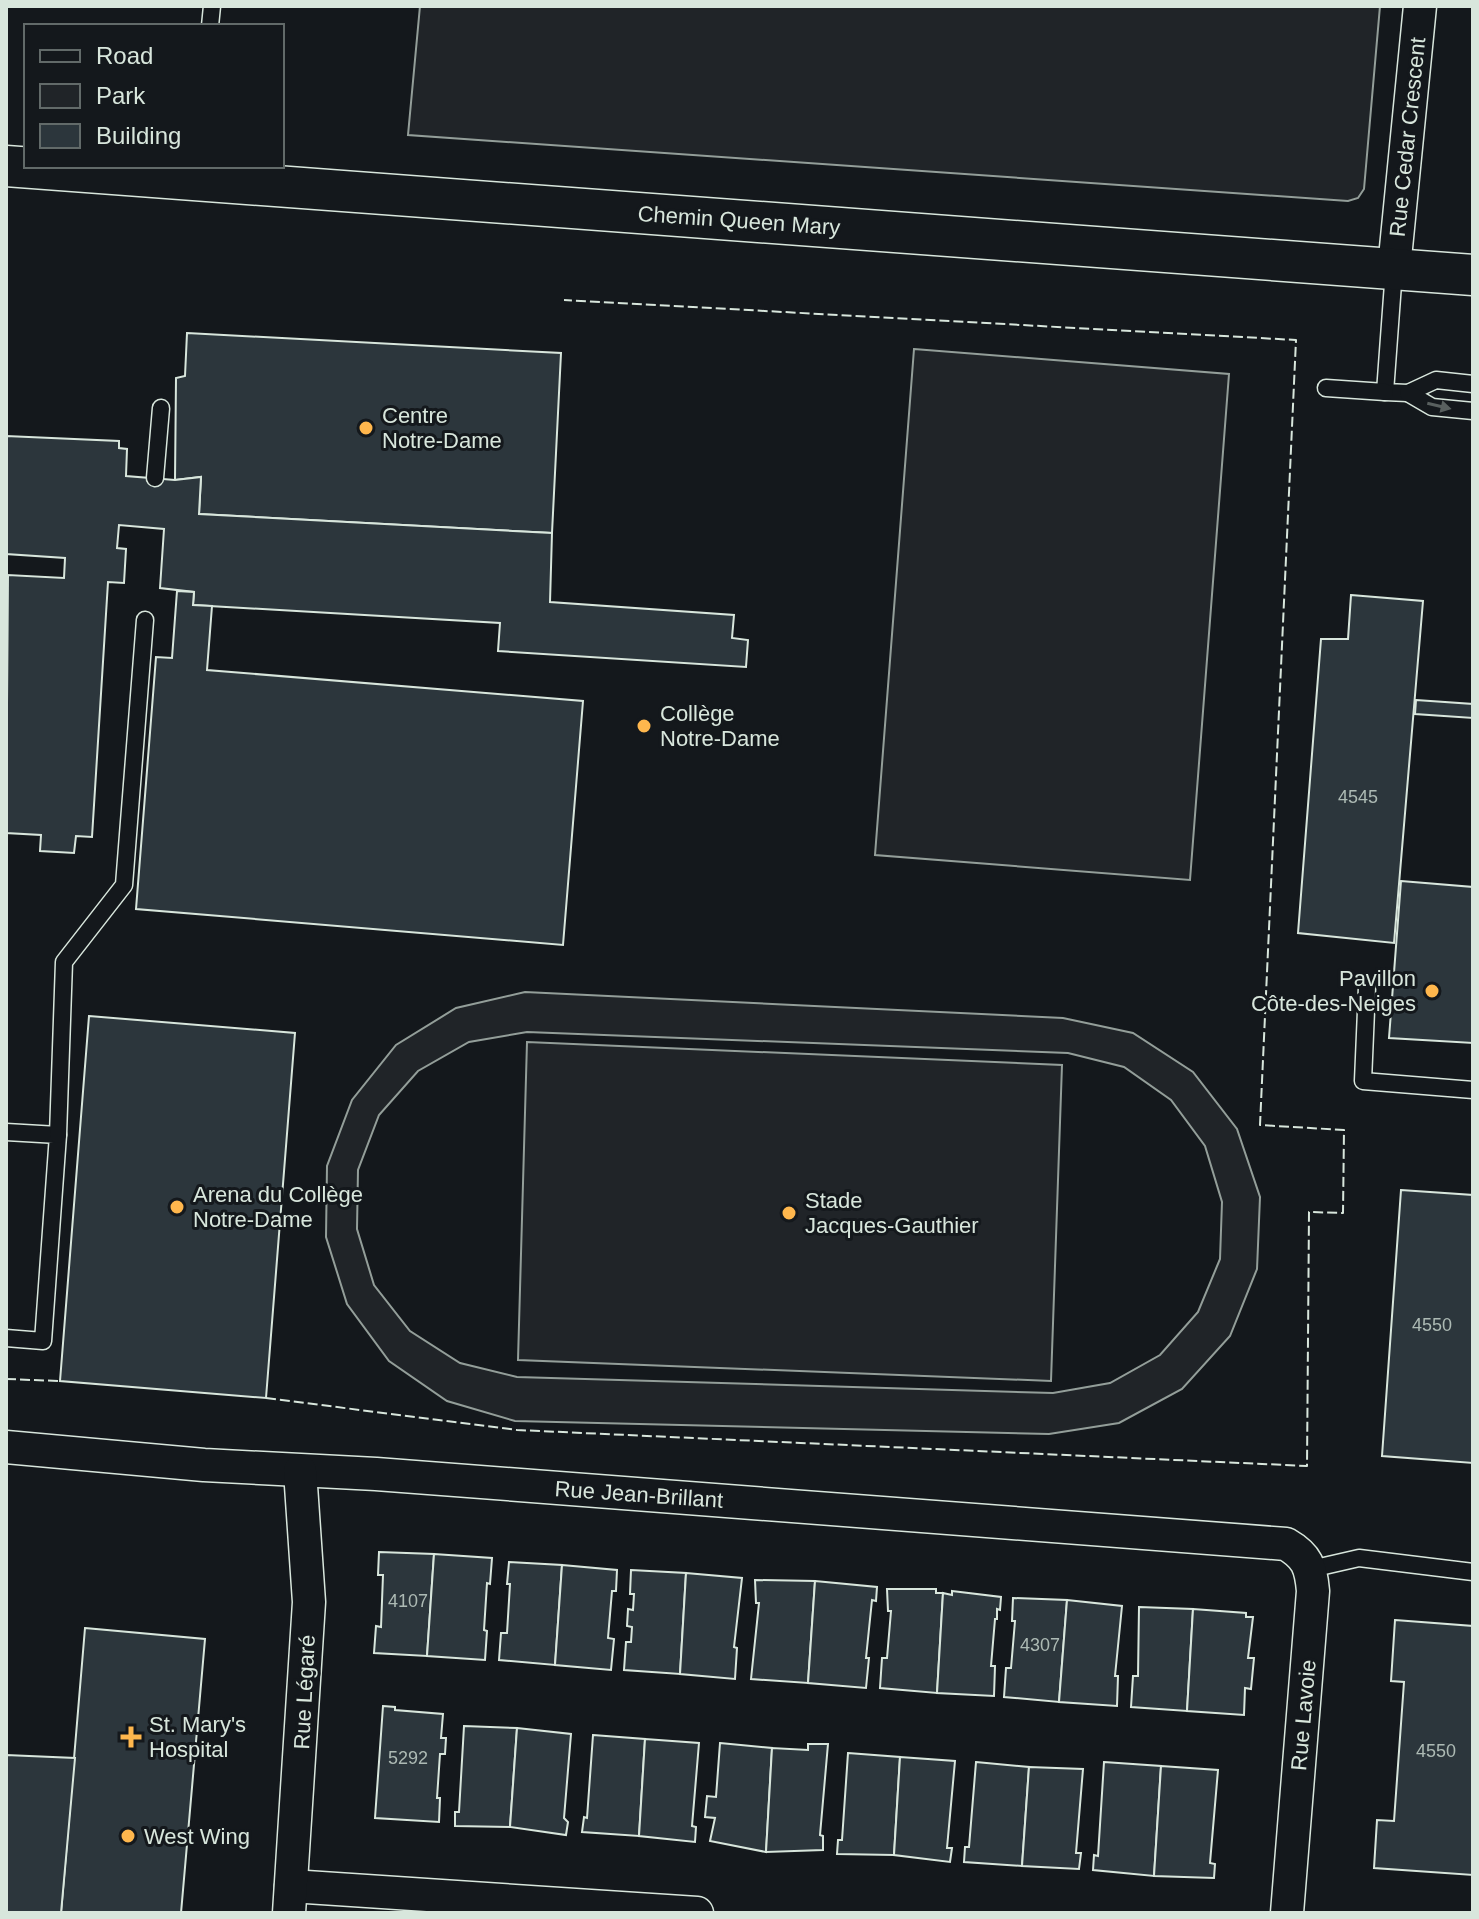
<svg xmlns="http://www.w3.org/2000/svg" width="1479" height="1919" font-family="Arial,sans-serif">
	<style>
		.green { fill: #202428; stroke: #939e99; stroke-width: 2; fill-rule: evenodd }
		.building { fill: #2c363c; stroke: #d8e6dc; stroke-width: 2 }
		.lines { fill: none; stroke-linecap: round; stroke-linejoin: round }
		.service-casing { stroke: #d8e6dc; stroke-width: 19 }
		.minor-casing { stroke: #d8e6dc; stroke-width: 35 }
		.tertiary-casing { stroke: #d8e6dc; stroke-width: 43 }
		.service { stroke: #14181c; stroke-width: 16 }
		.minor { stroke: #14181c; stroke-width: 32 }
		.tertiary { stroke: #14181c; stroke-width: 40 }
		.fence { stroke: #d8e6dc; stroke-width: 2; stroke-dasharray: 10 4; stroke-linecap: butt }
		.oneway { fill: #59605f }
		.poi-dot { fill: #ffb74d; stroke: #14181c; stroke-width: 3 }
		.labels { text-anchor: middle; stroke-width: 6; stroke-linejoin: round; paint-order: stroke }
		.number-label { font-size: 18px; fill: #adbab4 }
		.street-label { font-size: 22px; fill: #d8e6dc; stroke: #14181c }
		.poi-label { font-size: 22px; fill: #d8e6dc; stroke: #14181c; text-anchor: start }
	</style>
	<rect width="100%" height="100%" fill="#14181c"/>
	<g class="green">
		<polygon points="420,6 1380,6 1364,189 1358,198 1348,201 408,135"/>
		<polygon points="914,349 1229,374 1190,880 875,855"/>
		<path d="M525 992 1063 1018 1133 1033 1193 1072 1237 1129 1260 1197 1257 1269 1230 1336 1182 1389 1119 1423 1049 1434 515 1421 447 1401 389 1361 347 1304 326 1237 327 1166 352 1100 396 1045 456 1008ZM527 1032 1068 1053 1124 1067 1171 1100 1205 1146 1222 1202 1220 1259 1198 1312 1160 1355 1110 1383 1053 1393 517 1377 460 1363 410 1331 374 1285 357 1229 358 1170 379 1115 418 1071 469 1042Z"/>
		<polygon points="527,1042 1062,1065 1051,1381 518,1360"/>
	</g>
	<g class="building">
		<polygon points="187,333 561,353 552,533 199,514 201,477 175,480 176,378 185,376"/>
		<polygon points="6,436 119,441 119,448 127,449 126,476 175,480 201,477 199,514 552,533 550,602 734,615 732,638 748,640 746,667 498,651 500,623 193,605 194,592 160,588 164,529 119,525 117,548 126,549 124,583 108,582 92,837 76,836 74,853 40,851 41,835 6,833 8,575 64,578 65,558 6,554"/>
		<polygon points="177,591 194,592 193,605 212,606 207,670 583,701 563,945 136,909 156,657 172,658"/>
		<polygon points="1351,595 1423,601 1394,943 1298,933 1321,639 1348,639"/>
		<polygon points="1416,700 1473,704 1473,718 1415,714"/>
		<polygon points="1401,881 1473,887 1473,1043 1389,1038"/>
		<polygon points="89,1016 295,1033 266,1398 60,1381"/>
		<polygon points="1401,1190 1473,1195 1473,1463 1382,1456"/>
		<polygon points="379,1552 434,1554 427,1656 374,1653 376,1626 381,1627 383,1575 378,1575"/>
		<polygon points="434,1554 492,1558 490,1584 487,1583 484,1630 487,1631 485,1660 427,1656"/>
		<polygon points="509,1562 562,1565 555,1665 499,1660 501,1633 507,1633 510,1584 507,1584"/>
		<polygon points="562,1565 617,1570 616,1591 612,1591 608,1638 614,1639 611,1670 555,1665"/>
		<polygon points="631,1570 686,1573 680,1674 624,1670 626,1642 631,1642 632,1627 627,1626 628,1609 633,1610 634,1594 630,1594"/>
		<polygon points="686,1573 742,1578 734,1647 737,1648 735,1679 680,1674"/>
		<polygon points="755,1580 815,1581 808,1683 751,1679 759,1603 756,1603"/>
		<polygon points="815,1581 877,1587 876,1601 872,1600 866,1658 869,1658 866,1688 808,1683"/>
		<polygon points="887,1589 936,1589 936,1593 943,1593 937,1693 880,1688 882,1658 887,1658 891,1611 888,1611"/>
		<polygon points="952,1591 1001,1597 1000,1610 997,1609 997,1619 995,1619 991,1666 995,1666 994,1696 937,1693 943,1593 952,1595"/>
		<polygon points="1013,1598 1067,1600 1059,1702 1004,1697 1006,1668 1011,1668 1015,1621 1012,1621"/>
		<polygon points="1067,1600 1122,1606 1115,1676 1118,1676 1117,1706 1059,1702"/>
		<polygon points="1139,1607 1193,1609 1187,1711 1131,1707 1133,1676 1138,1676"/>
		<polygon points="1193,1609 1246,1613 1246,1617 1253,1617 1248,1658 1254,1658 1251,1689 1245,1688 1244,1715 1187,1711"/>
		<polygon points="1395,1620 1473,1626 1473,1875 1374,1868 1377,1820 1394,1821 1404,1682 1391,1681"/>
		<polygon points="85,1628 205,1639 181,1913 61,1913"/>
		<polygon points="383,1706 395,1707 395,1710 443,1714 441,1738 446,1738 445,1754 440,1754 437,1798 440,1798 439,1822 375,1818"/>
		<polygon points="464,1726 517,1728 510,1827 455,1826 455,1812 459,1812"/>
		<polygon points="517,1728 571,1734 564,1818 568,1822 566,1835 510,1827"/>
		<polygon points="593,1735 645,1739 639,1836 582,1832 584,1817 587,1818"/>
		<polygon points="645,1739 699,1743 692,1826 696,1827 695,1842 639,1836"/>
		<polygon points="720,1743 772,1748 766,1852 710,1841 715,1818 705,1817 707,1796 716,1797"/>
		<polygon points="808,1744 828,1744 820,1835 823,1836 823,1850 766,1852 772,1748 808,1750"/>
		<polygon points="848,1753 900,1757 894,1855 837,1854 838,1840 842,1840"/>
		<polygon points="6,1755 75,1758 61,1913 6,1913"/>
		<polygon points="900,1757 955,1761 947,1848 952,1848 950,1862 894,1855"/>
		<polygon points="976,1762 1029,1767 1022,1866 964,1862 965,1847 969,1847"/>
		<polygon points="1104,1762 1161,1766 1154,1876 1093,1870 1094,1855 1098,1856"/>
		<polygon points="1161,1766 1218,1770 1210,1863 1215,1864 1214,1878 1154,1876"/>
		<polygon points="1029,1767 1083,1769 1076,1853 1081,1853 1079,1869 1022,1866"/>
	</g>
	<g class="lines">
		<g class="service-casing">
			<g id="service">
				<polyline points="210,26 212,6"/>
				<polyline points="1394,270 1385,392 1408,393 1436,380 1473,384"/>
				<polyline points="1326,388 1385,392"/>
				<polyline points="1408,393 1432,407 1473,411"/>
				<polyline points="155,478 161,408"/>
				<polyline points="1367,987 1363,1081 1473,1090"/>
				<polyline points="6,1132 58,1135 43,1341 6,1338"/>
				<polyline points="58,1135 64,962 124,885 145,620"/>
				<polyline points="1311,1569 1359,1558 1473,1572"/>
			</g>
		</g>
		<g class="minor-casing">
			<g id="minor">
				<polyline points="1394,268 1420,6"/>
				<path d="M6 1447 204 1465 376 1474 1286 1544C1307 1556 1311 1567 1313 1591L1287 1913"/>
				<polyline points="291,1886 697,1913"/>
				<polyline points="289,1913 309,1602 300,1471"/>
			</g>
		</g>
		<g class="tertiary-casing">
			<polyline id="tertiary" points="6,166 1473,275"/>
		</g>
		<use href="#service" class="service"/>
		<use href="#minor" class="minor"/>
		<use href="#tertiary" class="tertiary"/>
		<g class="fence">
			<polyline points="6,1379 60,1381"/>
			<polyline points="266,1398 517,1430 1307,1466 1309,1212 1343,1213 1344,1130 1260,1125 1296,340 564,300"/>
		</g>
	</g>
	<defs><path id="oneway-solid" d="M-6-.8H1V-3.2L6.5 0L1 3.2V.8H-6Z" transform="scale(2)"/></defs>
	<use class="oneway" href="#oneway-solid" transform="translate(1439 406) rotate(13)"/>
	<g class="poi-dot">
		<circle cx="366" cy="428" r="8"/>
		<circle cx="644" cy="726" r="8"/>
		<circle cx="1432" cy="991" r="8"/>
		<circle cx="177" cy="1207" r="8"/>
		<circle cx="789" cy="1213" r="8"/>
		<path d="M127 1725h8v8h8v8h-8v8h-8v-8h-8v-8h8z"/>
		<circle cx="128" cy="1836" r="8"/>
	</g>
	<g class="labels">
		<g class="number-label">
			<text x="1358" y="803">4545</text>
			<text x="1432" y="1331">4550</text>
			<text x="408" y="1607">4107</text>
			<text x="1040" y="1651">4307</text>
			<text x="1436" y="1757">4550</text>
			<text x="408" y="1764">5292</text>
		</g>
		<g class="street-label">
			<text transform="translate(1407 137) rotate(-84)" y="8">Rue Cedar Crescent</text>
			<text transform="translate(739 220) rotate(4)" y="8">Chemin Queen Mary</text>
			<text transform="translate(639 1494) rotate(4)" y="8">Rue Jean-Brillant</text>
			<text transform="translate(304 1692) rotate(-87)" y="8">Rue Légaré</text>
			<text transform="translate(1303 1715) rotate(-85)" y="8">Rue Lavoie</text>
		</g>
		<g class="poi-label">
			<text x="382" y="423">Centre<tspan x="382" dy="25">Notre-Dame</tspan></text>
			<text x="660" y="721">Collège<tspan x="660" dy="25">Notre-Dame</tspan></text>
			<text x="1416" y="986" text-anchor="end">Pavillon<tspan x="1416" dy="25">Côte-des-Neiges</tspan></text>
			<text x="193" y="1202">Arena du Collège<tspan x="193" dy="25">Notre-Dame</tspan></text>
			<text x="805" y="1208">Stade<tspan x="805" dy="25">Jacques-Gauthier</tspan></text>
			<text x="149" y="1732">St. Mary's<tspan x="149" dy="25">Hospital</tspan></text>
			<text x="144" y="1844">West Wing</text>
		</g>
	</g>
	<rect width="1479" height="1919" fill="none" stroke="#d8e6dc" stroke-width="16"/>
	<rect x="24" y="24" width="260" height="144" fill="#14181c" stroke="#626a69" stroke-width="2"/>
	<rect x="40" y="50" width="40" height="12" fill="#14181c" stroke="#626a69" stroke-width="2"/>
	<text x="96" y="64" font-size="24" fill="#d8e6dc">Road</text>
	<rect x="40" y="84" width="40" height="24" fill="#202428" stroke="#626a69" stroke-width="2"/>
	<text x="96" y="104" font-size="24" fill="#d8e6dc">Park</text>
	<rect x="40" y="124" width="40" height="24" fill="#2c363c" stroke="#626a69" stroke-width="2"/>
	<text x="96" y="144" font-size="24" fill="#d8e6dc">Building</text>
</svg>
